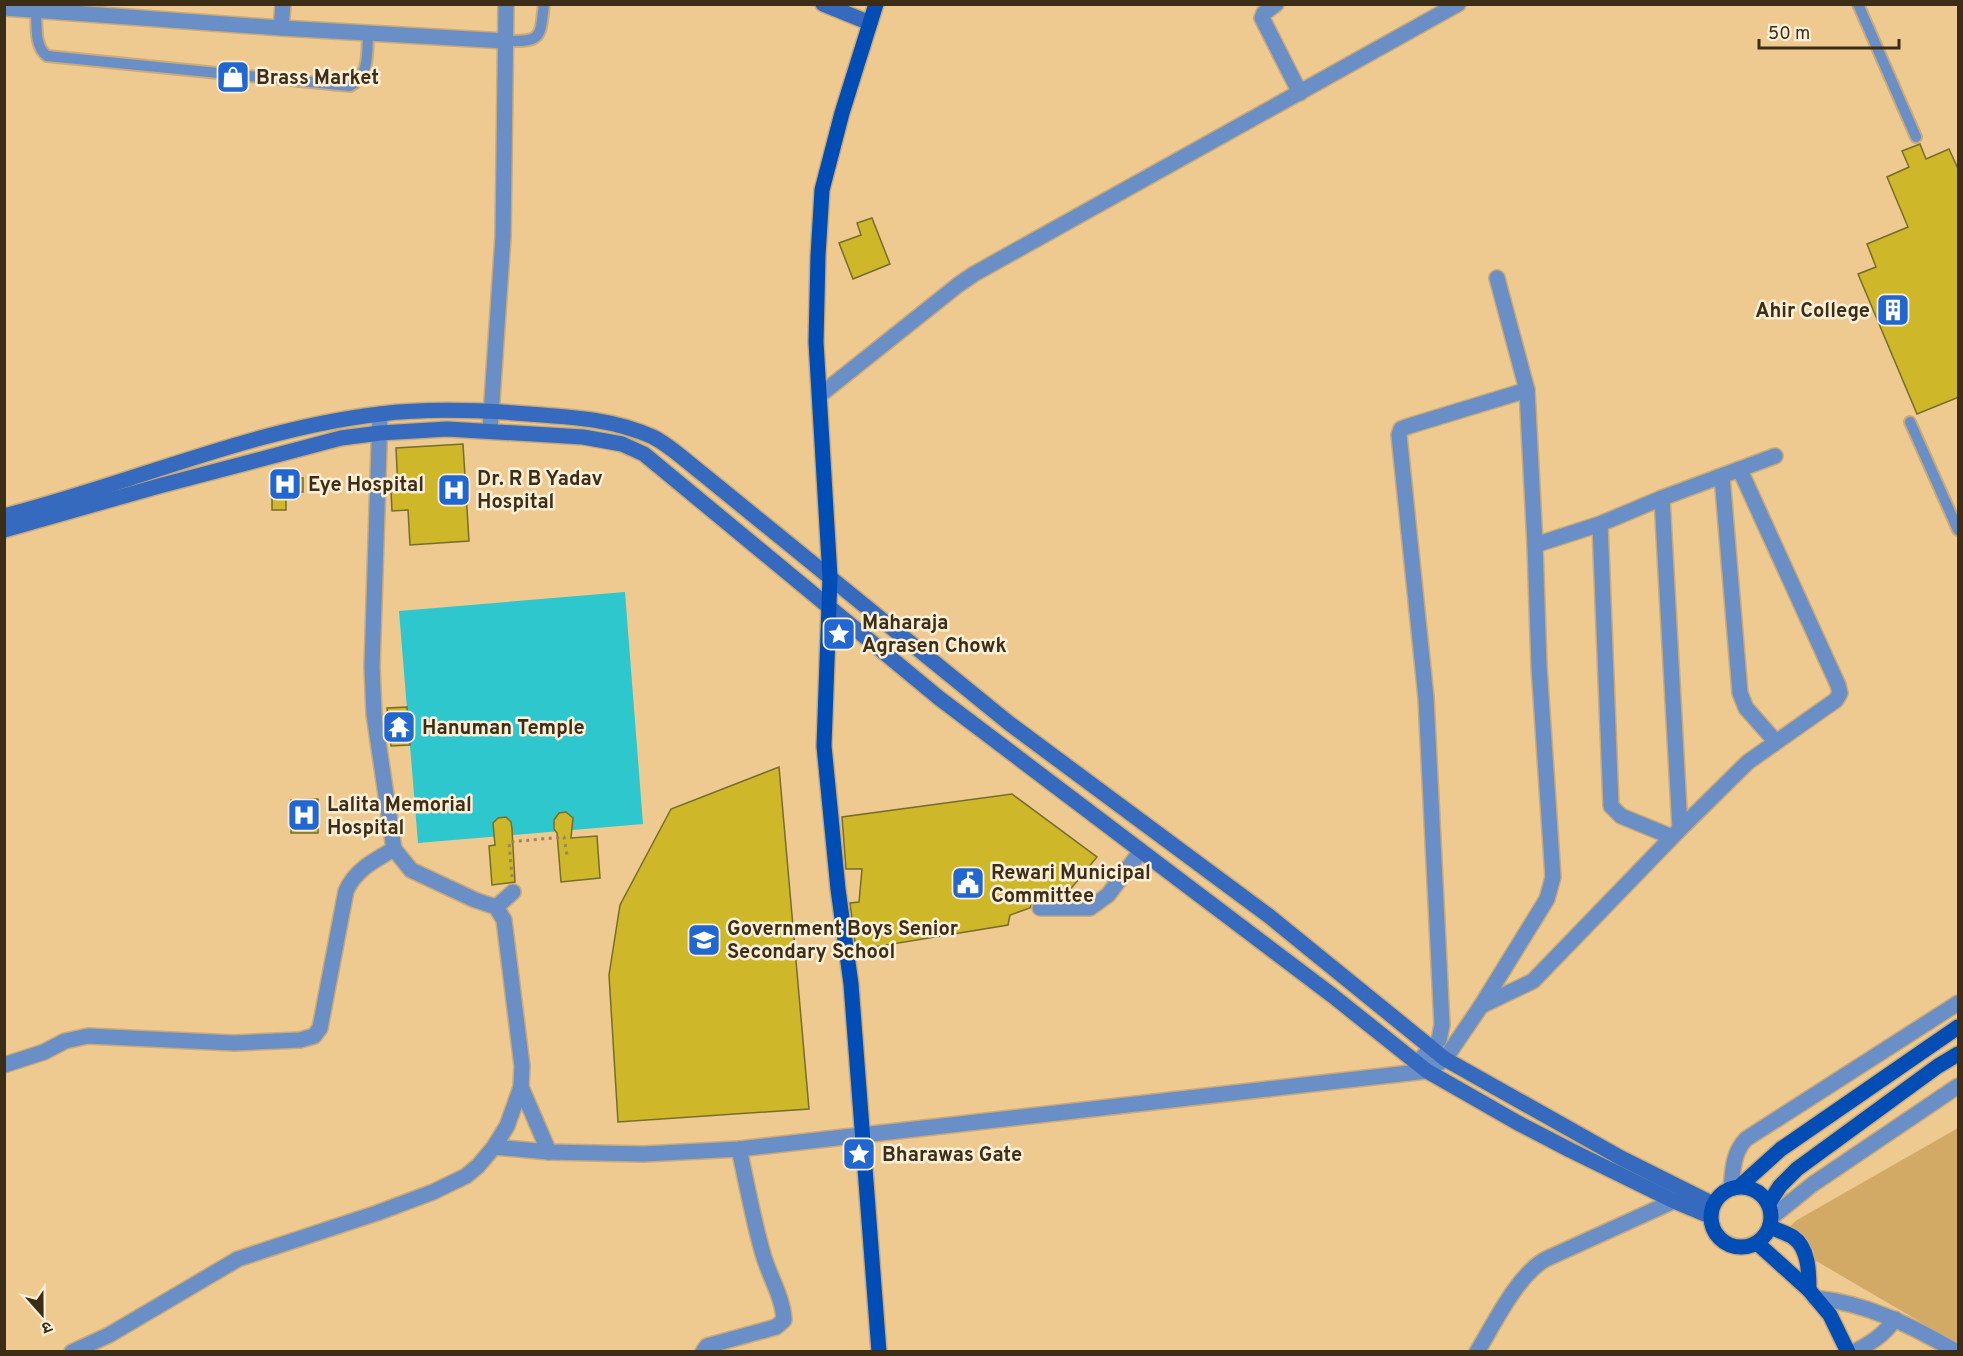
<svg xmlns="http://www.w3.org/2000/svg" width="1963" height="1356" font-family="Overpass,'Noto Sans Devanagari',sans-serif">
	<style>
		.green { fill: #d3aa65 }
		.water { fill: #2dc7cd }
		.building { fill: #ceb729; stroke: #776c2d; stroke-width: 1.5 }
		.lines { fill: none; stroke-linecap: round; stroke-linejoin: round }
		.service-casing { stroke: #caab78; stroke-width: 14 }
		.minor-casing { stroke: #caab78; stroke-width: 18 }
		.secondary-casing { stroke: #caab78; stroke-width: 18 }
		.primary-casing { stroke: #caab78; stroke-width: 18 }
		.path { stroke: #9e845a; stroke-width: 3; stroke-dasharray: 3 4.5; stroke-linecap: butt }
		.service { stroke: #6a8ec6; stroke-width: 10 }
		.minor { stroke: #6a8ec6; stroke-width: 15 }
		.secondary { stroke: #356abe; stroke-width: 15 }
		.primary { stroke: #004db6; stroke-width: 15 }
		.labels { text-anchor: middle; stroke-width: 5; stroke-linejoin: round; paint-order: stroke }
		.poi-label { font-size: 20px; font-weight: bold; fill: #3b2d16; stroke: #fdefd8; text-anchor: start }
	</style>
	<rect width="100%" height="100%" fill="#eeca90"/>
	<polygon class="green" points="1958,1128 1958,1344 1777,1238 1797,1220"/>
	<polygon class="water" points="625,592 643,824 418,843 399,611"/>
	<g class="building">
		<polygon points="1920,144 1926,159 1949,149 1959,171 1959,397 1917,414 1858,274 1876,267 1867,244 1908,227 1887,177 1909,167 1902,151"/>
		<polygon points="872,218 890,264 853,279 839,243 861,235 857,223"/>
		<polygon points="463,444 469,541 410,545 408,510 392,511 391,491 398,490 396,448"/>
		<polygon points="272,478 303,478 303,492 286,492 286,510 272,510"/>
		<polygon points="407,707 410,745 391,746 387,708"/>
		<polygon points="779,767 809,1109 618,1122 609,975 620,905 671,809"/>
		<polygon points="1012,794 1097,857 1064,897 1036,899 1032,903 1030,908 1010,915 1008,925 856,950 850,903 859,902 862,869 846,869 842,817"/>
		<polygon points="318,799 318,833 291,833 291,800"/>
		<polygon points="566,812 573,818 571,838 597,836 600,878 561,882 557,833 554,829 554,820 559,813"/>
		<polygon points="506,817 511,822 512,829 515,882 492,885 489,846 495,845 493,823 498,818"/>
	</g>
	<g class="lines">
		<g class="service-casing">
			<g id="service">
				<polyline points="1858,4 1916,137"/>
				<path d="M36 10C37 25 34 46 47 56L350 86C370 77 367 51 368 32"/>
				<path d="M506 41C542 42 540 38 544 4"/>
				<polyline points="1910,422 1958,530"/>
			</g>
		</g>
		<g class="minor-casing">
			<g id="minor">
				<polyline points="1276,4 1264,13 1262,18 1300,93"/>
				<polyline points="4,8 281,28 506,41"/>
				<polyline points="281,28 283,4"/>
				<polyline points="820,395 958,285 974,274 1458,4"/>
				<polyline points="490,430 503,237 506,4"/>
				<polyline points="1722,476 1740,693 1746,708 1776,742"/>
				<polyline points="1662,498 1680,829"/>
				<polyline points="1600,524 1611,806 1621,816 1672,837"/>
				<polyline points="1535,545 1600,524 1662,498 1775,456"/>
				<polyline points="496,907 513,892"/>
				<polyline points="1040,908 1090,908 1108,895 1141,851"/>
				<polyline points="1481,1006 1533,981 1680,829 1748,762 1836,700 1840,693 1838,685 1740,470"/>
				<polyline points="1417,1063 1439,1040 1442,1025 1426,698 1399,435 1401,429 1409,426 1527,390"/>
				<path d="M4 1065 44 1052 65 1041 88 1036 234 1043 300 1040 314 1036 320 1028 346 891C356 869 374 861 394 849"/>
				<polyline points="521,1087 549,1152"/>
				<polyline points="494,1147 549,1152 644,1154 739,1149 1427,1071 1445,1059 1481,1006 1547,899 1553,877 1539,666 1535,545 1527,390 1497,278"/>
				<path d="M1731 1188C1733 1169 1733 1153 1746 1139L1958 1003"/>
				<polyline points="1772,1217 1813,1184 1958,1086"/>
				<path d="M1815 1298C1867 1303 1912 1326 1957 1352"/>
				<polyline points="72,1352 109,1335 238,1259 377,1213 433,1192 466,1176 478,1166 494,1147 507,1126 521,1087 522,1066 504,920 496,907 475,900 411,870 394,849 374,714 372,667 380,414"/>
				<path d="M703 1352 707 1346 776 1327 784 1320C783 1297 769 1276 763 1254 753 1220 747 1184 739 1149"/>
				<path d="M1477 1352C1494 1324 1518 1274 1546 1259L1674 1201"/>
				<path d="M1854 1352C1871 1343 1884 1335 1895 1319"/>
			</g>
		</g>
		<g class="secondary-casing">
			<g id="secondary">
				<polyline points="823,4 870,23"/>
				<path d="M4 516C130 484 251 429 380 414 429 408 480 410 529 414 572 417 613 419 653 437 671 446 688 463 704 475L1010 724 1269 916 1445 1059 1621 1158 1713 1204"/>
				<polyline points="4,530 159,486 341,438 380,433 447,429 583,437 622,444 644,454 939,698 1333,996 1427,1071 1518,1123 1570,1150 1674,1201 1710,1216"/>
			</g>
		</g>
		<g class="primary-casing">
			<g id="primary">
				<polyline points="876,4 842,113 822,190 818,256 816,342 830,577 824,746 838,889 851,984 879,1352"/>
				<polyline points="1740,1186 1781,1149 1958,1027"/>
				<circle cx="1741" cy="1217" r="30"/>
				<polyline points="1769,1203 1780,1186 1797,1169 1938,1066 1958,1054"/>
				<path d="M1770 1227C1777 1230 1786 1233 1793 1237 1809 1248 1809 1273 1809 1290"/>
				<polyline points="1757,1243 1809,1290 1830,1315 1848,1352"/>
			</g>
		</g>
		<polyline class="path" points="512,877 509,842 564,837 567,855"/>
		<use href="#service" class="service"/>
		<use href="#minor" class="minor"/>
		<use href="#secondary" class="secondary"/>
		<use href="#primary" class="primary"/>
	</g>
	<defs>
		<g id="shop-square" transform="scale(1.725)"><rect x="-9" y="-9" width="18" height="18" rx="4" fill="#2067d2" stroke="#fdefd8"/><path d="M-5-2.5h2.3a2.7 3.5 0 0 1 5.4 0H5L5.5 6h-11ZM-1.5-2.5h3a1.5 2.3 0 0 0-3 0Z" fill="#fff"/></g>
		<g id="building-square" transform="scale(1.725)"><rect x="-9" y="-9" width="18" height="18" rx="4" fill="#2067d2" stroke="#fdefd8"/><path d="M-4-6H4V6H1V3H-1V6H-4ZM-2.5-4.3h1.7v1.8h-1.7ZM.8-4.3h1.7v1.8H.8ZM-2.5-1h1.7V.8h-1.7ZM.8-1h1.7V.8H.8Z" fill="#fff"/></g>
		<g id="hospital-square" transform="scale(1.725)"><rect x="-9" y="-9" width="18" height="18" rx="4" fill="#2067d2" stroke="#fdefd8"/><path d="M-5-5h3v3.5h4V-5h3V5h-3V1.5h-4V5h-3Z" fill="#fff"/></g>
		<g id="sight-square" transform="scale(1.725)"><rect x="-9" y="-9" width="18" height="18" rx="4" fill="#2067d2" stroke="#fdefd8"/><path d="M0-6L1.8-2.2L6-1.7L2.9 1.2L3.7 5.4L0 3.3L-3.7 5.4L-2.9 1.2L-6-1.7L-1.8-2.2Z" fill="#fff"/></g>
		<g id="temple-square" transform="scale(1.725)"><rect x="-9" y="-9" width="18" height="18" rx="4" fill="#2067d2" stroke="#fdefd8"/><path d="M0-6L5-2H3V0L6.5 2.5H4V6H1.5V3h-3V6H-4V2.5H-6.5L-3 0V-2H-5Z" fill="#fff"/></g>
		<g id="civic-square" transform="scale(1.725)"><rect x="-9" y="-9" width="18" height="18" rx="4" fill="#2067d2" stroke="#fdefd8"/><path d="M-.6-6.5H3V-4.5H.6V-3L4-1V1h2V6H-6V1h2V-1L-.6-3ZM-1.2 2.5V6h2.4V2.5Z" fill="#fff"/></g>
		<g id="school-square" transform="scale(1.725)"><rect x="-9" y="-9" width="18" height="18" rx="4" fill="#2067d2" stroke="#fdefd8"/><path d="M0-5L7-2L0 1L-7-2ZM-4 1L0 2.5L4 1V4Q0 6-4 4Z" fill="#fff"/></g>
	</defs>
	<g fill-rule="evenodd">
		<use href="#shop-square" x="233" y="77"/>
		<use href="#building-square" x="1893" y="310"/>
		<use href="#hospital-square" x="285" y="484"/>
		<use href="#hospital-square" x="454" y="490"/>
		<use href="#sight-square" x="839" y="634"/>
		<use href="#temple-square" x="399" y="727"/>
		<use href="#hospital-square" x="304" y="815"/>
		<use href="#civic-square" x="968" y="883"/>
		<use href="#school-square" x="704" y="940"/>
		<use href="#sight-square" x="859" y="1154"/>
	</g>
	<g class="labels">
		<g class="poi-label">
			<text x="256" y="84">Brass Market</text>
			<text x="1870" y="317" text-anchor="end">Ahir College</text>
			<text x="477" y="485">Dr. R B Yadav<tspan x="477" dy="23">Hospital</tspan></text>
			<text x="308" y="491">Eye Hospital</text>
			<text x="862" y="629">Maharaja<tspan x="862" dy="23">Agrasen Chowk</tspan></text>
			<text x="422" y="734">Hanuman Temple</text>
			<text x="327" y="811">Lalita Memorial<tspan x="327" dy="23">Hospital</tspan></text>
			<text x="991" y="879">Rewari Municipal<tspan x="991" dy="23">Committee</tspan></text>
			<text x="727" y="935">Government Boys Senior<tspan x="727" dy="23">Secondary School</tspan></text>
			<text x="882" y="1161">Bharawas Gate</text>
		</g>
	</g>
	<rect width="1963" height="1356" fill="none" stroke="#3b2d16" stroke-width="12"/>
	<g transform="translate(42 1314) rotate(159)" stroke="#fdefd8" stroke-width="4.5" paint-order="stroke">
	<path d="M0-4.5L10 22L0 15L-10 22Z" fill="#3b2d16"/>
	<text y="-9" font-size="16" font-weight="bold" text-anchor="middle" fill="#3b2d16">उ</text>
	</g>
	<path d="M1759 39v9h140v-9" fill="none" stroke="#3b2d16" stroke-width="3"/>
	<text x="1768" y="39" font-size="18" fill="#3b2d16" stroke="#fdefd8" stroke-width="4.5" paint-order="stroke">50 m</text>
</svg>
